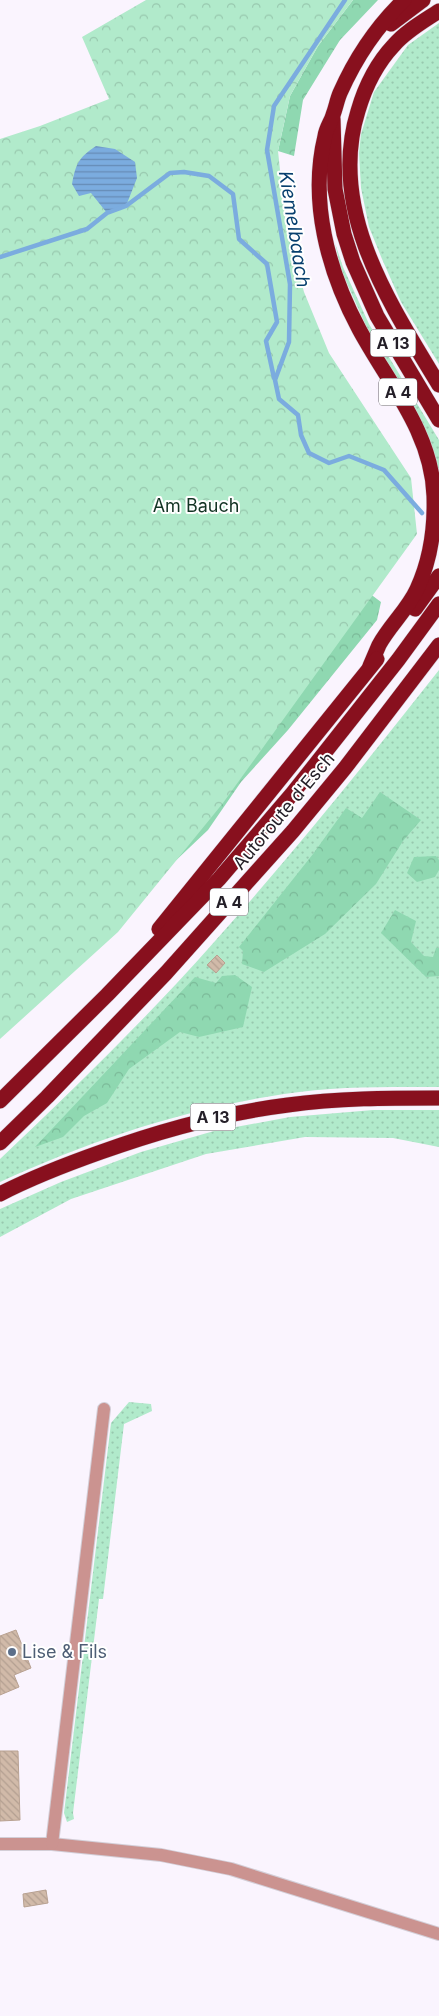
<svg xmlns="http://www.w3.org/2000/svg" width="439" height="2016" font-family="Inter,sans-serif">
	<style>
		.grass { fill: url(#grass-dots) }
		.forest { fill: url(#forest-crowns) }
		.park { fill: url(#park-crowns) }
		.water { fill: url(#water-rules) }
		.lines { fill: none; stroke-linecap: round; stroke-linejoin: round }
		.stream { stroke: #7bacdf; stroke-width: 4.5 }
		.building { fill: url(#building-back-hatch); stroke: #b8a191 }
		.street-casing { stroke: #d3ced7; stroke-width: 14 }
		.highway-casing { stroke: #d3ced7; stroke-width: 16 }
		.street { stroke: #cb9390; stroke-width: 12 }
		.highway { stroke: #88101e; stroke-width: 15 }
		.service-dot { fill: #5c6f8a; stroke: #fff; stroke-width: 2 }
		.labels { text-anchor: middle; stroke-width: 4; stroke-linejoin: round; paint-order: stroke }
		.shield { fill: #fff; stroke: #666268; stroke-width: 1 }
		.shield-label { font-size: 16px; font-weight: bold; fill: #241f28 }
		.park-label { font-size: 18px; fill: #133424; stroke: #fff }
		.street-label { font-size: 18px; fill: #241f28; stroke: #fff }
		.service-label { font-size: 18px; fill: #4e5e75; stroke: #fff; text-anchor: start }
		.water-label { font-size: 19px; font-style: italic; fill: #073f6e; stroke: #fff }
	</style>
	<defs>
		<pattern id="grass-dots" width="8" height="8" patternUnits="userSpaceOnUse" patternTransform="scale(1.25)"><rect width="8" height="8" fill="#b1eacb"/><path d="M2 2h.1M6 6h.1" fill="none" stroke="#98c8ae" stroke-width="1.8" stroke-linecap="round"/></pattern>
		<pattern id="forest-crowns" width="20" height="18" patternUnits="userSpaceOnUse" patternTransform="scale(1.25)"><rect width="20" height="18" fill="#8fd8b1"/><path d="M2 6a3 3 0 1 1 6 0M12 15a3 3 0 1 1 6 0" fill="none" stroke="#7bb998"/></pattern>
		<pattern id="park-crowns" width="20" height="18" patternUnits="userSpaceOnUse" patternTransform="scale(1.25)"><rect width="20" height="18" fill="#b1eacb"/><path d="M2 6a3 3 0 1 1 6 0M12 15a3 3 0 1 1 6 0" fill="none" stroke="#98c8ae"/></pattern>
		<pattern id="water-rules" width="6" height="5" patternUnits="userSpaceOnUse" patternTransform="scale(1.25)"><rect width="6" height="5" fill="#7bacdf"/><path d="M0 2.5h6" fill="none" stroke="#658bb5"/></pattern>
		<pattern id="building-back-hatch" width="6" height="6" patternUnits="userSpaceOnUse" patternTransform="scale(1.25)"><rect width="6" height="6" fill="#d1baa9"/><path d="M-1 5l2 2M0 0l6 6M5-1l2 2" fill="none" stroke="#b39f91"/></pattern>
	</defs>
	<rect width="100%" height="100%" fill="#faf4fe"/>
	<g class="grass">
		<polygon points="439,23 439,364 401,302 382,259 369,227 361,188 359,153 361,134 374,92 408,45"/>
		<polygon points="335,243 343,267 369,324 439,440 439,489 341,270"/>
		<path d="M439 670V1087C388 1087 335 1086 284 1094 185 1109 91 1140 0 1182V1159C60 1102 120 1044 177 983 269 883 355 777 439 670Z"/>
		<polygon points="373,1110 439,1110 439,1147 393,1138 305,1137 206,1154 71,1199 0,1237 0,1209 61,1182 141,1152 214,1131 290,1117"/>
		<polygon points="129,1402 151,1404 152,1411 124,1424 103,1599 99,1599 73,1813 74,1819 67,1822 64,1813 111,1423"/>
	</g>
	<g class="forest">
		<polygon points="353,0 378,0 340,40 303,100 294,156 278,151 290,96 318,46"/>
		<polygon points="369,593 381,602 377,620 288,730 241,782 208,830 151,884"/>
		<polygon points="380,792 421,820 403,841 376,884 325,934 264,972 242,964 243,951 239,947 313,854 346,808 362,818"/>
		<polygon points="436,856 439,860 439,870 435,877 417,882 407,873 414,857"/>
		<polygon points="395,910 416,921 411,942 424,956 433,957 436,948 439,948 439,976 426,977 381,933"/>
		<polygon points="235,975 252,987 243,1027 199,1037 180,1032 129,1069 107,1103 84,1116 63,1137 35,1147 195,977 216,983 222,976"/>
	</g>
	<polygon class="park" points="146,0 353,0 318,46 290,96 278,151 286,227 304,292 329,353 411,478 417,534 223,803 118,932 0,1039 0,139 40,126 109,99 82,37"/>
	<path class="water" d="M96 146 115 149 135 162 137 178 126 206 107 213 91 193 79 196 72 184C76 164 78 158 96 146Z"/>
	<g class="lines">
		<g class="stream">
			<polyline points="345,0 274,106 267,150 290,284 289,342 275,380 279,399 298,415 301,435 309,453 329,463 349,456 384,470 422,513"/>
			<polyline points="0,257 87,229 107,213 126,206 170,173 184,172 209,176 233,194 239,239 267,264 277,322 266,341 274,378"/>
		</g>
	</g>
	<g class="building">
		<polygon points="217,955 225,963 216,973 207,965"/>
		<polygon points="16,1630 31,1668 14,1675 19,1687 0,1695 0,1636"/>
		<polygon points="0,1751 18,1751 20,1820 0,1821"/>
		<polygon points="46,1890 48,1903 24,1907 23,1894"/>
	</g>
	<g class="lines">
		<g class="street-casing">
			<g id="street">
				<polyline points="0,1844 52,1844 161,1855 231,1869 439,1934"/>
				<polyline points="52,1844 104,1409"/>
			</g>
		</g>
		<g class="highway-casing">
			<g id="highway">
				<path d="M439 11C424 21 406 31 394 45 376 64 365 87 358 111 327 210 390 304 439 385"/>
				<polyline points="391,24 423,0"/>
				<polyline points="333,119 335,189 344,234 353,262 377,316 439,420"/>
				<polyline points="415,609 439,576"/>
				<path d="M370 666C373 659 376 652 379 645 390 625 408 609 417 589 430 561 435 527 434 496 432 432 388 383 359 329 328 271 309 201 325 136 326 128 331 122 333 115 336 107 337 100 340 93 355 59 377 26 404 0"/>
				<polyline points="159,929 377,659"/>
				<polyline points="0,1101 107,995 219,879 292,794 398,660 439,604"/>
				<polyline points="0,1143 47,1097 166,973 293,831 345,768 439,645"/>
				<path d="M0 1194C33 1177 67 1164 101 1152 162 1130 224 1113 288 1105 338 1098 389 1098 439 1098"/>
			</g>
		</g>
		<use href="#street" class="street"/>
		<use href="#highway" class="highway"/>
	</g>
	<circle class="service-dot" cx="12" cy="1652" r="5"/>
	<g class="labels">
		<g class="shield">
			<rect x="370.5" y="329.5" width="45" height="27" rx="4"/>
			<rect x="379" y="378.5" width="38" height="27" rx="4"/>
			<rect x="210" y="888.5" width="38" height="27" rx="4"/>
			<rect x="190.5" y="1103.5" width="45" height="27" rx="4"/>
		</g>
		<g class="shield-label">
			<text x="393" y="349">A 13</text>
			<text x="398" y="398">A 4</text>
			<text x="229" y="908">A 4</text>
			<text x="213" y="1123">A 13</text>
		</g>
		<g class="park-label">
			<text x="196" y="512">Am Bauch</text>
		</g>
		<g class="street-label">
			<text transform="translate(284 811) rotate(-50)" y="6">Autoroute d'Esch</text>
		</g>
		<g class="service-label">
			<text x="22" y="1658">Lise &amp; Fils</text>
		</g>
		<g class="water-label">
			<text transform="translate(295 229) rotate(81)" y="7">Kiemelbaach</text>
		</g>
	</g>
</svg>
